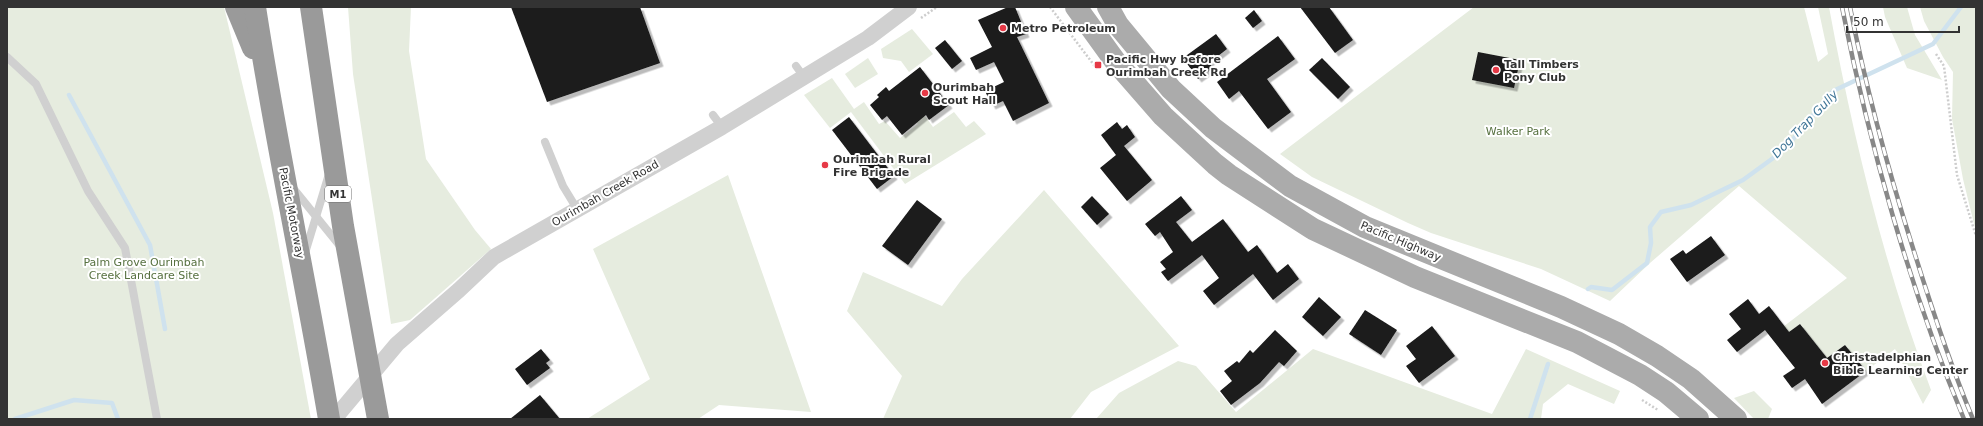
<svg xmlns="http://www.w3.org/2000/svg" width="1983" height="426" font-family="'DejaVu Sans',sans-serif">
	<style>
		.green { fill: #e6ecdf }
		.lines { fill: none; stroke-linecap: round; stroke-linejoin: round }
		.stream { stroke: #cfe2ee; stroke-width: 4.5 }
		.building { fill: #1a1a1a; filter: url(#shadow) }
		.path { stroke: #cdcdcd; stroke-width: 2.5; stroke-dasharray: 2 2; stroke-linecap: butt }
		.lane { stroke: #d0d0d0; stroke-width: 8 }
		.street { stroke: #d0d0d0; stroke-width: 16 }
		.primary { stroke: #ababab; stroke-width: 22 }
		.highway { stroke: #9a9a9a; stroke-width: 22 }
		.rail-casing { stroke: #888; stroke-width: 4.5 }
		.rail { stroke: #fff; stroke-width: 3; stroke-dasharray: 9; stroke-linecap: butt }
		.poi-dot { fill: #e63946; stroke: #fff; stroke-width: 1.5 }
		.labels { text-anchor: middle; stroke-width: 4; stroke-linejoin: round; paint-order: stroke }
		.shield { fill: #fff; stroke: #707070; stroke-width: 1 }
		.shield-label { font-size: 10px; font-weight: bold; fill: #333 }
		.poi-label { font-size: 11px; font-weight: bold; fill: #333; stroke: #fff; text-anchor: start }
		.park-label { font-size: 11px; fill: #56703f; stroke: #fff }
		.street-label { font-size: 11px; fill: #333; stroke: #fff }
		.water-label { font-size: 12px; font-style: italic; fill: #3f7597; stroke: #fff }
	</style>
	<defs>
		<filter id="shadow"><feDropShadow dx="3.5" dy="3.5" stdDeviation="0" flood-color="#0004"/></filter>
	</defs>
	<rect width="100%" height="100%" fill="#fff"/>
	<g class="green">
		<polygon points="7,7 224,7 273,213 311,419 7,419"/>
		<polygon points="348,7 411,7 409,51 426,159 475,230 491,249 410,320 391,324 353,74"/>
		<path d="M1474 7H1804L1818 62 1828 54 1818 7H1829C1853 137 1884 266 1931 390L1923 404 1895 349 1866 371 1845 345 1827 358 1800 324 1780 339 1775 333 1847 278 1739 186 1650 263 1610 301 1541 269 1431 233 1408 223 1312 177 1280 154Z"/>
		<polygon points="1883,7 1907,7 1915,35 1942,80 1907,68 1885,17"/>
		<polygon points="1920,7 1976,7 1976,232 1963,179 1952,119 1953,72 1943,57 1924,21"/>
		<polygon points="912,29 933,54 909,72 901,61 883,58 881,49"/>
		<polygon points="868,58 878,74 855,88 845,74"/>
		<polygon points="832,78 854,109 864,102 879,124 885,121 900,138 918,124 898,100 908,93 933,127 954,112 966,127 974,121 986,134 905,184 851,112 830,128 804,95"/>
		<polygon points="728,175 811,412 719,405 698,419 587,419 650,379 593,249"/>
		<polygon points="1044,190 1179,346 1091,392 1070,419 883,419 902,376 847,311 863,272 942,306 962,279"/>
		<polygon points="1313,349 1492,414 1526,349 1620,391 1614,404 1568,384 1543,404 1541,419 1096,419 1119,393 1178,361 1196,366 1236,412"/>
		<polygon points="1754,391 1772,409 1768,419 1754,419 1734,398"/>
	</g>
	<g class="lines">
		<g class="stream">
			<polyline points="69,95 150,245 165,329"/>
			<polyline points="1588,289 1591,287 1612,290 1647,263 1651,243 1650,227 1661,212 1691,205 1743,180 1776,156 1794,138 1833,91 1933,44 1961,7"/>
			<polyline points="15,419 74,400 112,403 118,419"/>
			<polyline points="1530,419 1548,364"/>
		</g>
	</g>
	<g class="building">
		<polygon points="511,7 640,7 660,63 547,102"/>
		<polygon points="1008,7 1015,7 1026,34 1017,37 1049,103 1013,121 1003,101 992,106 985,91 1004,82 994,62 976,70 970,58 992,47 978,20"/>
		<polygon points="1300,7 1329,7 1353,40 1335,53"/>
		<polygon points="1254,10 1262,21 1253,28 1245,18"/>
		<polygon points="1216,34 1227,49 1209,63 1213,68 1198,79 1183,58"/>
		<polygon points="1278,36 1295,59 1267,79 1291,112 1268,129 1239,91 1229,99 1217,82"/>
		<polygon points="945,40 962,61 952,69 935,48"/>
		<polygon points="1478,52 1520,60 1514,88 1472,80"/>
		<polygon points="1322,58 1350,87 1338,99 1309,70"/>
		<polygon points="920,67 949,105 929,120 926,115 902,135 887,116 882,120 870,105 879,97 877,95 886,87 889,91"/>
		<polygon points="849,117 894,176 877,189 832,130"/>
		<polygon points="1117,122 1122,129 1127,125 1135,137 1124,146 1152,180 1127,201 1100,168 1116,155 1101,135"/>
		<polygon points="1092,196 1109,214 1097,225 1081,207"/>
		<polygon points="1181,196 1192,210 1176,222 1192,242 1223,219 1248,252 1257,245 1277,273 1288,264 1299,279 1273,300 1253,274 1214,305 1203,291 1219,278 1202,255 1168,281 1161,272 1166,269 1160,262 1173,252 1160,232 1155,236 1145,224"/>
		<polygon points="917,200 942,219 908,265 882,246"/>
		<polygon points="1711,236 1725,255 1687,282 1670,259 1683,250 1686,254"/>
		<polygon points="1319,297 1341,317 1323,336 1302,317"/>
		<polygon points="1748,299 1759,314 1769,306 1789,332 1800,324 1827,358 1845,345 1866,371 1822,404 1805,379 1792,388 1783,376 1795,368 1765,330 1737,352 1727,340 1741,329 1729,314"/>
		<polygon points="1365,310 1397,330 1381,355 1349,334"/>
		<polygon points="1432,326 1455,356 1419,383 1406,366 1416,359 1406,346"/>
		<polygon points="1275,330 1297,351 1284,366 1279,362 1260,383 1231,405 1220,391 1232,381 1224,371 1237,361 1239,363 1250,350 1253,353"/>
		<polygon points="541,349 550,360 546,363 550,368 527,385 515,369"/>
		<polygon points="540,395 560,419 510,419"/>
	</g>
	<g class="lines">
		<g class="path">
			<polyline points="1050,7 1097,69"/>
			<polyline points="921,18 937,7"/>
			<polyline points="1936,54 1944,66 1957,175 1976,236"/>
			<polyline points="1642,400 1658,410"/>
		</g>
		<g class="lane">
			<polyline points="7,57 36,84 88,191 125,248 157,419"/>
			<polyline points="796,66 804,77"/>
			<polyline points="713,115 722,127"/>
			<polyline points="545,142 563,186 577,209"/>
			<polyline points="293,188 340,246"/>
			<polyline points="305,253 329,174"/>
		</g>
		<polyline class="street" points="334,419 397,344 459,290 494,257 722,127 868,38 909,7"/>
		<g class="primary">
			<polyline points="1076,7 1115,61 1163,116 1215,164 1229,175 1313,229 1415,277 1577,342 1640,375 1666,392 1698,419"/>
			<polyline points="1108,7 1118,25 1171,89 1213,128 1290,186 1365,227 1561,307 1619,334 1657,356 1691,379 1736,419"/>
		</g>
		<g class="highway">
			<polyline points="236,7 253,48"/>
			<path d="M255 7C276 145 306 282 329 419"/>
			<polyline points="311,7 343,226 378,419"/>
		</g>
		<g class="rail-casing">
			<g id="rail">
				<path d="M1842 7C1869 144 1910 290 1964 419"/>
				<path d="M1850 7C1866 88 1887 166 1912 245 1930 303 1949 362 1973 419"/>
			</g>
		</g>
		<use href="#rail" class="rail"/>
	</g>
	<g class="poi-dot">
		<circle cx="1003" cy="28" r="4"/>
		<rect x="1094" y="61" width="8" height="8" rx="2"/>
		<circle cx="1496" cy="70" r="4"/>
		<circle cx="925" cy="93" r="4"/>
		<circle cx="825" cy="165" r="4"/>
		<circle cx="1825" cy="363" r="4"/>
	</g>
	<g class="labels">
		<rect class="shield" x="325" y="186" width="26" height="16" rx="3"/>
		<g class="shield-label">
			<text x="338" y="198">M1</text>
		</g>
		<g class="poi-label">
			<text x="1011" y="32">Metro Petroleum</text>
			<text x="1106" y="63">Pacific Hwy before<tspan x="1106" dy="13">Ourimbah Creek Rd</tspan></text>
			<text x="1504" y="68">Tall Timbers<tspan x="1504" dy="13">Pony Club</tspan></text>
			<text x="933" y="91">Ourimbah<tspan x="933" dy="13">Scout Hall</tspan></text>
			<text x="833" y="163">Ourimbah Rural<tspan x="833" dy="13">Fire Brigade</tspan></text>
			<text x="1833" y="361">Christadelphian<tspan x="1833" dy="13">Bible Learning Center</tspan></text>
		</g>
		<g class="park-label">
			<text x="1518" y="135">Walker Park</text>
			<text x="144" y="266">Palm Grove Ourimbah<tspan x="144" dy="13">Creek Landcare Site</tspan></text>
		</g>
		<g class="street-label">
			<text transform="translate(605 193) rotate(-30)" y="4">Ourimbah Creek Road</text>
			<text transform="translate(292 213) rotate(79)" y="4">Pacific Motorway</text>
			<text transform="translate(1401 241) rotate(23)" y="4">Pacific Highway</text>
		</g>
		<g class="water-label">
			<text transform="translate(1805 124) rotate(-46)" y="4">Dog Trap Gully</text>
		</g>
	</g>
	<rect width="1983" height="426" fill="none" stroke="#333333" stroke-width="16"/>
	<path d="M1847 26v6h112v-6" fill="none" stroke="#333333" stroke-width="2"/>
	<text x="1853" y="26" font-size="12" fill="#333333" stroke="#ffffff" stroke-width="3" paint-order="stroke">50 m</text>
</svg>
